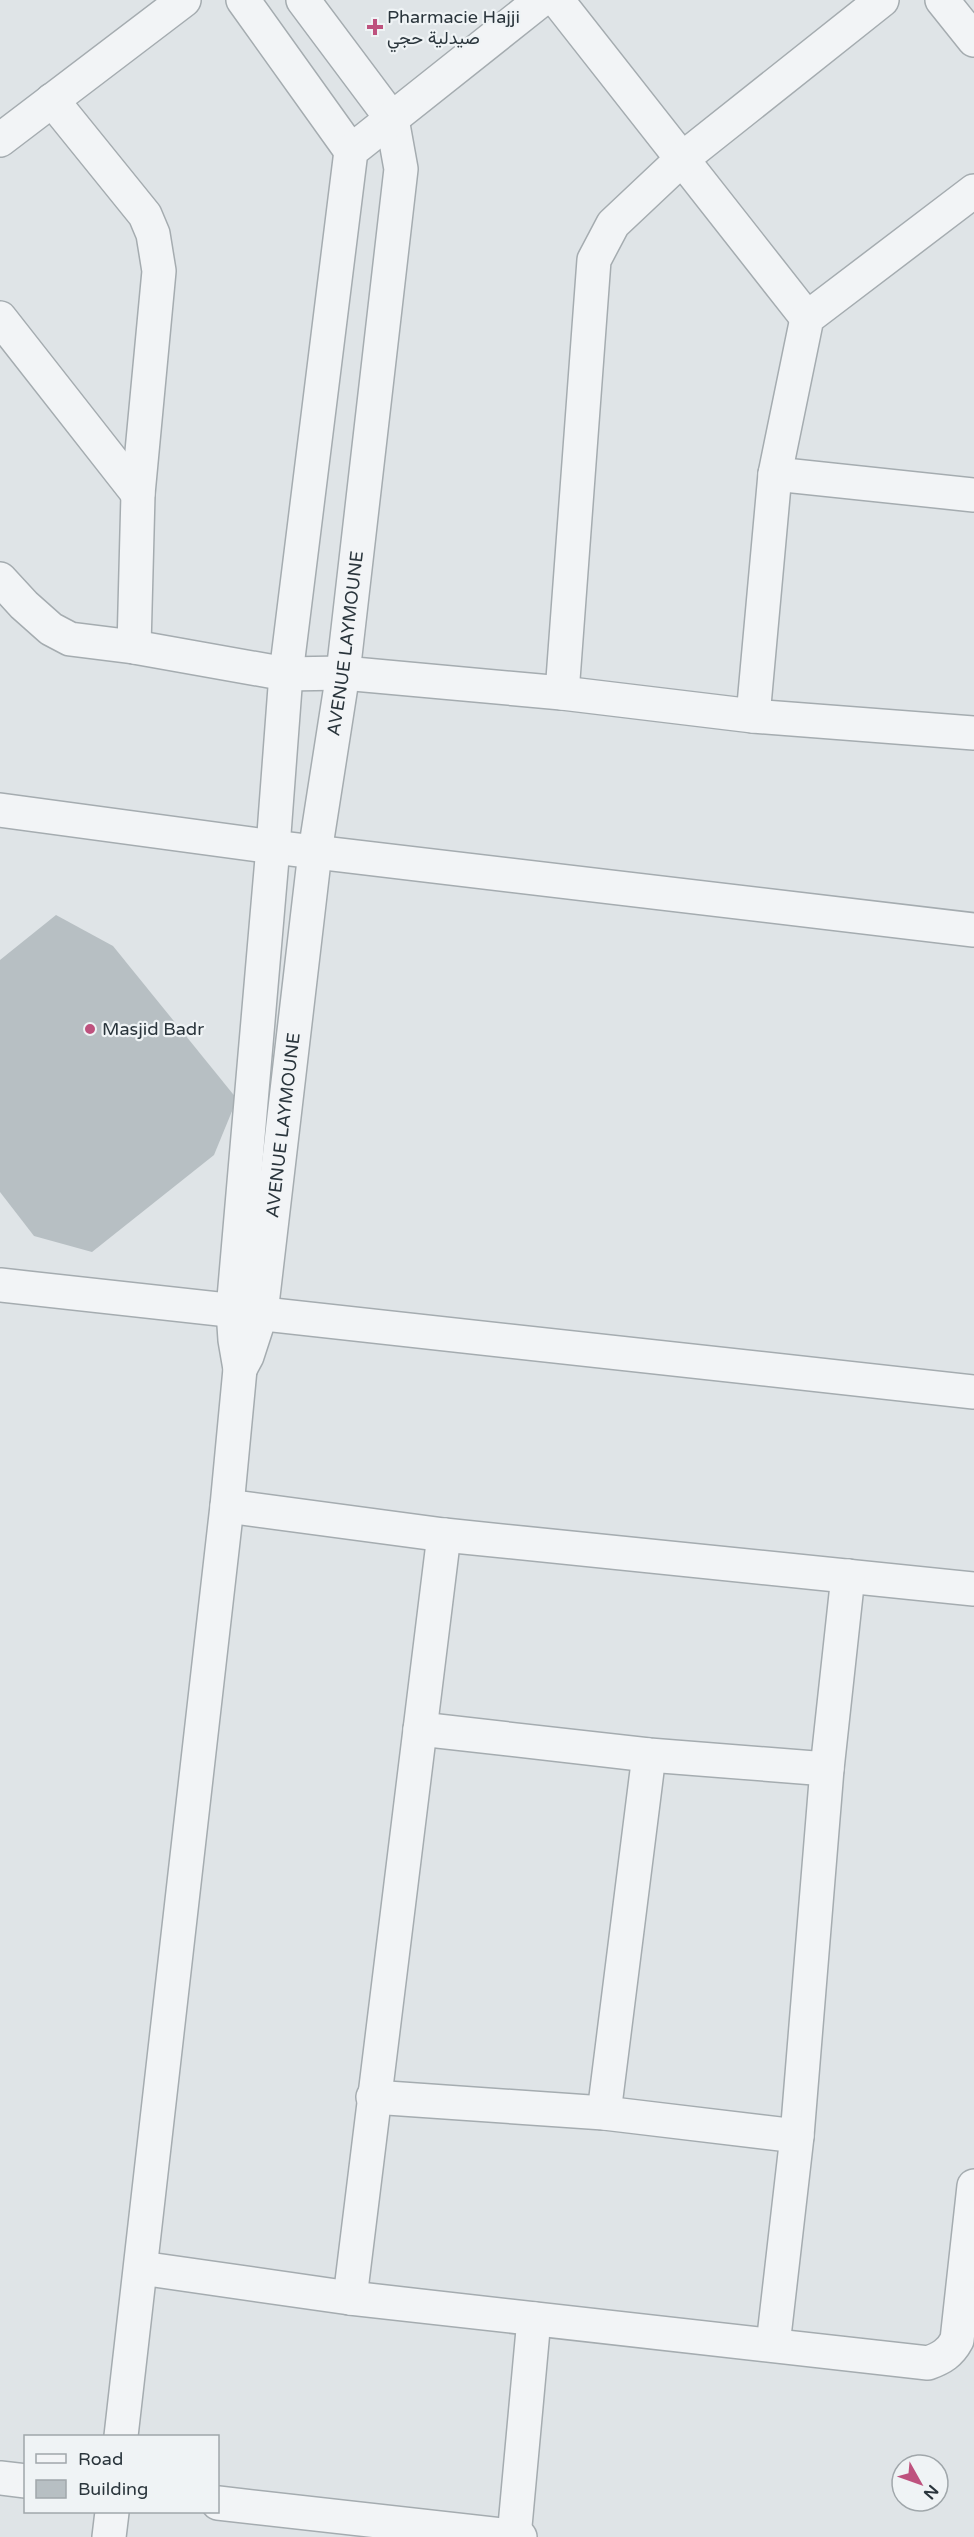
<svg xmlns="http://www.w3.org/2000/svg" width="974" height="2537" font-family="'Varela Round',Vazirmatn,sans-serif">
	<style>
		.building { fill: #b7bfc3 }
		.lines { fill: none; stroke-linecap: round; stroke-linejoin: round }
		.minor-casing { stroke: #a5acb0; stroke-width: 36 }
		.minor { stroke: #f2f4f6; stroke-width: 33 }
		.poi-dot { fill: #be527e; stroke: #eff3f5; stroke-width: 2 }
		.labels { text-anchor: middle; stroke-width: 4.5; stroke-linejoin: round; paint-order: stroke }
		.poi-label { font-size: 18px; fill: #2a353c; stroke: #eff3f5; text-anchor: start }
		.street-label { font-size: 18px; fill: #2a353c; stroke: #eff3f5 }
	</style>
	<rect width="100%" height="100%" fill="#dfe4e7"/>
	<polygon class="building" points="56,915 113,946 237,1099 214,1155 92,1252 34,1236 0,1192 0,960"/>
	<g class="lines">
		<g class="minor-casing">
			<g id="minor">
				<polyline points="243,0 351,151"/>
				<polyline points="557,0 807,318"/>
				<polyline points="942,0 974,40"/>
				<polyline points="52,100 145,215 153,234 159,271 138,494 134,647"/>
				<polyline points="0,140 184,0"/>
				<polyline points="0,318 138,494"/>
				<polyline points="775,474 974,495"/>
				<polyline points="0,579 24,605 51,629 70,639 134,647 286,674 343,673 562,693 753,716 974,733"/>
				<polyline points="562,693 594,260 613,224 682,159 882,0"/>
				<polyline points="753,716 775,474 807,318 974,191"/>
				<polyline points="0,810 273,847 974,930"/>
				<polyline points="0,1285 974,1392"/>
				<path id="s1" d="M240 1369 247 1356 261 1313 315 852 343 673 401 169 392 119 303 0"/>
				<polyline points="227,1506 444,1535 974,1589"/>
				<polyline points="420,1729 649,1755 827,1769"/>
				<polyline points="373,2097 604,2113 797,2136"/>
				<polyline points="604,2113 649,1755"/>
				<path d="M141 2268 350 2298 928 2363C942 2358 950 2353 957 2340L974 2186"/>
				<polyline points="350,2298 444,1535"/>
				<polyline points="773,2345 797,2136 827,1769 848,1576"/>
				<polyline points="121,2436 227,1506 240,1369 235,1340 233,1310 273,847 286,674 351,151 541,0"/>
				<polyline points="0,2478 26,2481"/>
				<polyline points="218,2503 520,2537"/>
				<polyline points="109,2537 112,2512"/>
				<polyline points="514,2537 534,2319"/>
			</g>
		</g>
		<use href="#minor" class="minor"/>
	</g>
	<g class="poi-dot">
		<path d="M372 18h6v6h6v6h-6v6h-6v-6h-6v-6h6z"/>
		<circle cx="90" cy="1029" r="6"/>
	</g>
	<g class="labels">
		<g class="poi-label">
			<text x="387" y="23">Pharmacie Hajji<tspan x="387" dy="21">صيدلية حجي</tspan></text>
			<text x="102" y="1035">Masjid Badr</text>
		</g>
		<g class="street-label">
			<text dy="6" stroke="none"><textPath href="#s1" startOffset="735">AVENUE LAYMOUNE</textPath></text>
			<text dy="6" stroke="none"><textPath href="#s1" startOffset="249">AVENUE LAYMOUNE</textPath></text>
		</g>
	</g>
	<rect x="24" y="2435" width="195" height="78" fill="#eff3f5" stroke="#a0a7ab" stroke-width="1.5"/>
	<rect x="36" y="2454" width="30" height="9" fill="#f2f4f6" stroke="#a0a7ab" stroke-width="1.5"/>
	<text x="78" y="2465" font-size="18" fill="#2a353c">Road</text>
	<rect x="36" y="2480" width="30" height="18" fill="#b7bfc3" stroke="#a0a7ab" stroke-width="1.5"/>
	<text x="78" y="2495" font-size="18" fill="#2a353c">Building</text>
	<g transform="translate(920 2483) rotate(130)"><circle r="28" fill="#eff3f5" stroke="#a0a7ab" stroke-width="1.5"/>
	<path d="M0-4.5L10 22L0 15L-10 22Z" fill="#be527e"/>
	<text y="-9" font-size="16" font-weight="bold" text-anchor="middle" fill="#2a353c">N</text>
	</g>
</svg>
